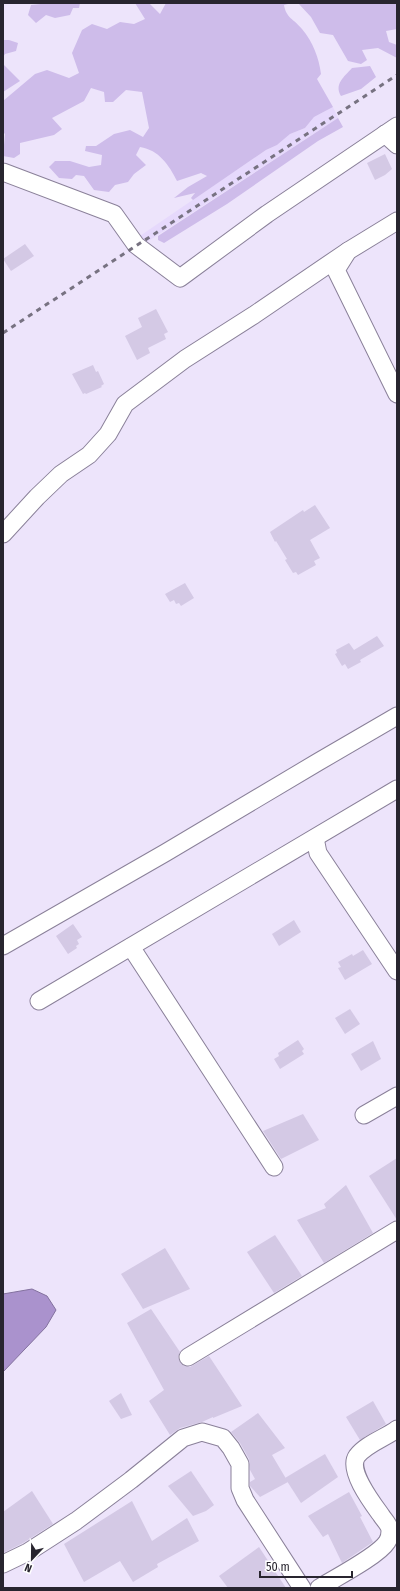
<svg xmlns="http://www.w3.org/2000/svg" width="400" height="1591" font-family="'Fira Sans Condensed',sans-serif">
	<style>
		.built { fill: #e6d9fc }
		.green { fill: #cebcea }
		.water { fill: #aa92cd; stroke: #83719e }
		.building { fill: #d4c9e5 }
		.lines { fill: none; stroke-linecap: round; stroke-linejoin: round }
		.minor-casing { stroke: #8a8099; stroke-width: 19 }
		.minor { stroke: #fff; stroke-width: 17 }
		.rail { stroke: #777281; stroke-width: 3; stroke-dasharray: 5 5; stroke-linecap: butt }
	</style>
	<rect width="100%" height="100%" fill="#ede4fb"/>
	<polygon class="built" points="333,107 338,118 144,244 134,240 266,150 277,145 290,134 305,128 314,117"/>
	<g class="green">
		<polygon points="50,3 80,3 79,8 73,8 70,15 55,18 46,15 36,23 28,15 31,5"/>
		<path d="M135 3H149L160 14 166 3H292L284 5C286 18 294 19 302 29 313 42 319 58 321 74L317 79 333 107 314 117 305 128 290 134 277 145 266 150 193 200 191 198 195 193 174 198 188 187 207 176 201 173 177 181C169 165 159 150 140 147L136 155 146 165 134 174 128 182 115 185 109 192 94 190 84 176 76 175 72 179 59 178 49 167 55 161H70L89 167 101 165 102 155 85 151 86 146H96L114 134 130 130 143 137 149 128 142 92 126 90 113 102H105L104 92 91 88 84 101 52 118 62 129 54 135 20 143V154L14 158 3 156 5 134 3 132V101L35 74 47 70 69 78 79 73 72 53 82 30 92 24 107 29 120 22 134 24 145 19Z"/>
		<polygon points="298,3 397,3 397,29 386,31 389,42 397,45 397,58 378,48 362,50 367,60 361,64 348,61 333,35 320,33 311,17"/>
		<polygon points="3,40 9,40 18,43 16,51 5,54 3,57"/>
		<polygon points="3,64 20,81 3,92"/>
		<path d="M370 66 376 77 361 89 341 96C334 84 344 77 352 68Z"/>
		<polygon points="338,118 343,127 318,141 227,204 164,243 158,240 158,236"/>
	</g>
	<polygon class="water" points="32,1289 47,1296 56,1310 46,1327 3,1372 3,1294"/>
	<g class="building">
		<polygon points="385,154 392,169 385,175 375,180 367,163"/>
		<polygon points="25,244 34,256 11,271 3,259"/>
		<polygon points="156,309 168,332 164,334 166,339 148,348 150,353 137,360 125,336 142,327 138,318"/>
		<polygon points="93,365 96,372 98,371 104,384 101,386 102,387 86,394 85,393 83,394 72,374"/>
		<polygon points="315,505 330,528 310,540 320,558 314,561 316,565 298,575 296,572 293,573 285,560 287,559 276,541 275,542 270,532 303,510 304,512"/>
		<polygon points="185,583 194,598 181,606 179,603 176,604 174,600 170,602 165,594"/>
		<polygon points="377,636 384,646 360,660 361,662 348,669 345,664 342,666 335,654 337,653 336,650 349,643 354,650"/>
		<polygon points="294,920 301,932 279,946 272,934"/>
		<polygon points="73,924 82,937 77,940 79,944 76,946 77,948 68,954 56,936"/>
		<polygon points="363,950 372,964 345,980 338,968 341,967 338,962 352,954 353,956"/>
		<polygon points="350,1009 360,1024 345,1034 335,1018"/>
		<polygon points="298,1040 304,1049 302,1051 304,1054 280,1069 274,1059 279,1056 278,1053"/>
		<polygon points="373,1041 381,1059 361,1071 351,1054"/>
		<polygon points="303,1114 319,1140 281,1159 263,1131"/>
		<polygon points="397,1158 397,1220 369,1176"/>
		<polygon points="346,1185 373,1233 324,1263 297,1220 326,1208 324,1204"/>
		<polygon points="275,1235 302,1276 274,1293 247,1252"/>
		<polygon points="165,1248 190,1289 143,1309 121,1274"/>
		<polygon points="151,1309 180,1352 178,1357 180,1362 184,1366 190,1367 209,1356 242,1406 213,1418 213,1417 202,1422 180,1428 170,1435 149,1401 164,1390 127,1323"/>
		<polygon points="121,1393 132,1415 121,1419 109,1401"/>
		<polygon points="373,1401 386,1424 360,1440 346,1417"/>
		<polygon points="258,1413 285,1448 272,1455 288,1482 260,1497 250,1486 250,1482 255,1479 250,1470 249,1459 240,1443 231,1432"/>
		<polygon points="325,1454 338,1477 301,1503 285,1478"/>
		<polygon points="191,1471 214,1505 206,1511 193,1516 168,1486"/>
		<polygon points="32,1491 53,1524 23,1543 3,1553 3,1512"/>
		<polygon points="349,1492 362,1516 360,1517 373,1542 342,1563 328,1534 323,1537 308,1516"/>
		<polygon points="132,1501 152,1541 187,1518 199,1541 157,1564 158,1567 133,1582 120,1561 84,1582 64,1544"/>
		<polygon points="259,1547 286,1588 228,1588 219,1576"/>
	</g>
	<g class="lines">
		<g class="minor-casing">
			<g id="minor">
				<polyline points="385,134 397,145"/>
				<polyline points="3,172 114,214 136,245 180,278 267,214 397,126"/>
				<polyline points="397,221 348,251 336,270 397,394"/>
				<polyline points="3,534 37,497 61,474 89,455 108,434 125,404 185,359 254,315 348,251"/>
				<polyline points="315,838 318,853 397,971"/>
				<polyline points="3,946 165,853 318,762 397,716"/>
				<polyline points="131,947 274,1167"/>
				<polyline points="39,1001 397,789"/>
				<polyline points="364,1115 397,1096"/>
				<polyline points="188,1357 397,1230"/>
				<polyline points="3,1564 28,1552 76,1521 131,1480 183,1438 202,1432 223,1438 231,1448 240,1464 240,1488 245,1500 302,1588"/>
				<path d="M319 1588C335 1578 378 1556 387 1542 389 1539 390 1535 390 1531 390 1525 384 1520 381 1515 373 1504 347 1470 357 1456 366 1444 385 1438 397 1429"/>
			</g>
		</g>
		<use href="#minor" class="minor"/>
		<polyline class="rail" points="3,333 397,75"/>
	</g>
	<rect width="400" height="1591" fill="none" stroke="#28252f" stroke-width="8"/>
	<g transform="translate(32 1559) rotate(202)" stroke="#ffffff" stroke-width="3" paint-order="stroke">
	<path d="M0-3L7 15L0 10L-7 15Z" fill="#28252f"/>
	<text y="-6" font-size="11" font-weight="bold" text-anchor="middle" fill="#28252f">N</text>
	</g>
	<path d="M260 1571v6h92v-6" fill="none" stroke="#28252f" stroke-width="2"/>
	<text x="266" y="1571" font-size="12" fill="#28252f" stroke="#ffffff" stroke-width="3" paint-order="stroke">50 m</text>
</svg>
